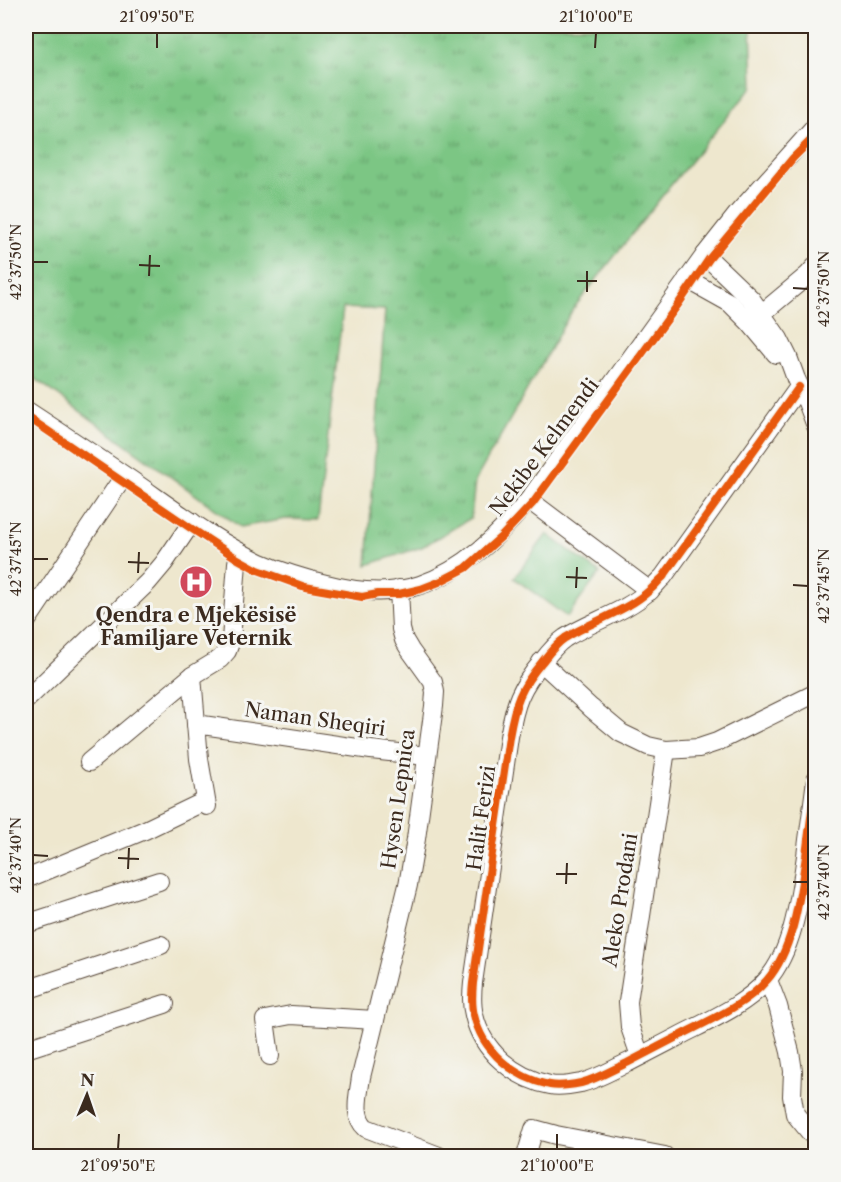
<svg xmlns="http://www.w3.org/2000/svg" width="841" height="1182" font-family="'Libre Caslon Text',serif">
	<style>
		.grass { fill: url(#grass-tufts); stroke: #5b7851; stroke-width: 1.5 }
		.park { fill: #7bc684; stroke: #5b7851; stroke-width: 1.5 }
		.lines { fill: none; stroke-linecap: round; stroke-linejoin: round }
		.minor-casing { stroke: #564638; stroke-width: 20 }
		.minor { stroke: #fff; stroke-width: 18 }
		.cycleway-casing { stroke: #f6f6f2; stroke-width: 11 }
		.cycleway { stroke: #e8590c; stroke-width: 8 }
		.ticks { fill: none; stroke: #3b2a1e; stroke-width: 2 }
		.labels { text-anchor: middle; stroke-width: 6; stroke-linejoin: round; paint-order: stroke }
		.street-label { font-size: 20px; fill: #3b2a1e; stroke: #f6f6f2 }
		.poi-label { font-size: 20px; font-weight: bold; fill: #3b2a1e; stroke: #f6f6f2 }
		.neatline { fill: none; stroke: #3b2a1e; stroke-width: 2 }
		.ticks-label { font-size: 15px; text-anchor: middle; fill: #3b2a1e }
	</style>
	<defs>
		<pattern id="grass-tufts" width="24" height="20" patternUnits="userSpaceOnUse" patternTransform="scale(1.5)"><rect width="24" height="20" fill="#7bc684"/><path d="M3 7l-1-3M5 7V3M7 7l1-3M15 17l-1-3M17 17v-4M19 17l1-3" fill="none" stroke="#66a16b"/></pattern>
	</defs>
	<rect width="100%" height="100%" fill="#f6f6f2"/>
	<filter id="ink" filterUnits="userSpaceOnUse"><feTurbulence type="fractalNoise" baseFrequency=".0167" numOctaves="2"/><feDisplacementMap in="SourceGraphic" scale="12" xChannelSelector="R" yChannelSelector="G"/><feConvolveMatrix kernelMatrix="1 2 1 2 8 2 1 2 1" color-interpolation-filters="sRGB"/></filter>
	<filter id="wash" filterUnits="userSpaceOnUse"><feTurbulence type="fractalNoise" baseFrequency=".008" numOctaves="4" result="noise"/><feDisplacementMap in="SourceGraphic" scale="24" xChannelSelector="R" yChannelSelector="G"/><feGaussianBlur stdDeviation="1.35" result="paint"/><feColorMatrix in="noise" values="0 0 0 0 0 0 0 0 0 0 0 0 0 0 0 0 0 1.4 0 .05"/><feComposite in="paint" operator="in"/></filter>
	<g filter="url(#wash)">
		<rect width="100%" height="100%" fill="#eee7ce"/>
		<polygon class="grass" points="26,26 751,26 753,86 667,190 573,309 475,481 471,518 422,547 367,565 385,310 343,308 318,520 286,519 240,527 26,372"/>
		<polygon class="park" points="547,534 600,573 567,617 514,578"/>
	</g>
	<g filter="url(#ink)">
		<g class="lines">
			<g class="minor-casing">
				<g id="minor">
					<polyline points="705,255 751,299 779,339 788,357 796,379 807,402 816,426"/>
					<polyline points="687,279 730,303 750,323 776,354"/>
					<polyline points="754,320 808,275 816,266"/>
					<path d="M799 387 663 577C658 581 655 586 650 590 626 612 592 621 565 638 556 644 549 653 542 662 520 688 515 703 509 737L473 983C472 994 471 1004 474 1015 482 1051 514 1078 550 1085 560 1087 571 1085 581 1083 597 1079 612 1070 627 1063 644 1054 662 1045 679 1036 708 1021 746 1005 767 980 794 949 800 895 806 856 809 830 813 805 816 779"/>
					<path d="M26 410C61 433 96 456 131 480 173 509 215 541 261 563 282 572 304 579 326 584 356 592 390 595 420 585 465 570 499 535 529 500L705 255 739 212 816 126"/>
					<polyline points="529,500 650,591"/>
					<path d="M399 589 401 629 404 640 410 650 433 682 435 692 434 706 416 839 408 885 361 1077C359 1094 352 1116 366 1128L439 1156"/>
					<polyline points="26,622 124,476"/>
					<polyline points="541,662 591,708 621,733 648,746 666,750 699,748 717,742 816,693"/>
					<polyline points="192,676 199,759 207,806"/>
					<polyline points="26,700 148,582 164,563 192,522"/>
					<polyline points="196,724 371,750 427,756"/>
					<polyline points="89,762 192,676 220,659 227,651 231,640 237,563 239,552"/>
					<polyline points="26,879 145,830 205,801"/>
					<polyline points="26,924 159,881"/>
					<polyline points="768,980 778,1006 790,1052 793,1071 792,1096 795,1114 813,1136"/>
					<polyline points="26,990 161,945"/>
					<polyline points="26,1049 165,1004"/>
					<polyline points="270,1056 265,1020 291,1015 375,1020"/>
					<polyline points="640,1056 630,1027 628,1002 666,750"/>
					<polyline points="526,1156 534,1129 556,1135 665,1156"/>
				</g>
			</g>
			<use href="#minor" class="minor"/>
			<g class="cycleway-casing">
				<g id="cycleway">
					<path d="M799 387 663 577C658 581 655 586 650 590 626 612 592 621 565 638 556 644 549 653 542 662 520 688 515 703 509 737L473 983C472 994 471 1004 474 1015 482 1051 514 1078 550 1085 560 1087 571 1085 581 1083 597 1079 612 1070 627 1063 644 1054 662 1045 679 1036 708 1021 746 1005 767 980 794 949 800 895 806 856 809 830 813 805 816 779"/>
					<polyline points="26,416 189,527 238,559 258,570 305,587 362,597 378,594 399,594 421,589 439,582 466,568 501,537 533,503 677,306 709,259 793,158 816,135"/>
				</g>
			</g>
			<use href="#cycleway" class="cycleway"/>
		</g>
	</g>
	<path class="ticks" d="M157 48V33M595 48 596 33M33 262H48M139 265 160 266M149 276 150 255M577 281H597M793 288 808 289M587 292V271M33 559H48M128 562 149 563M138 573 139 552M566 577 587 578M793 585 808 586M576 588 577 567M33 855 48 856M118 858 139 859M128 869 129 848M556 874H577M793 882H808M566 884 567 863M118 1149 119 1134M557 1149V1134"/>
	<defs>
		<g id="hospital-disc" transform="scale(1.725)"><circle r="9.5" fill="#d1495b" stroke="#f6f6f2"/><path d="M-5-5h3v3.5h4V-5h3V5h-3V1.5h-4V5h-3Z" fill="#fff"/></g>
	</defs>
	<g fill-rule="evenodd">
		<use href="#hospital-disc" x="196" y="582"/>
	</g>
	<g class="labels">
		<g class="street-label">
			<text transform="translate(544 447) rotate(-53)" y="7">Nekibe Kelmendi</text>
			<text transform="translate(315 719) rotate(8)" y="7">Naman Sheqiri</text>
			<text transform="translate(398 799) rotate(-82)" y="7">Hysen Lepnica</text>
			<text transform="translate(481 818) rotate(-82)" y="7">Halit Ferizi</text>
			<text transform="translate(620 900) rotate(-81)" y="7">Aleko Prodani</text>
		</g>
		<g class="poi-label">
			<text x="196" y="622">Qendra e Mjekësisë<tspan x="196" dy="23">Familjare Veternik</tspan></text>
		</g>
	</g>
	<rect width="841" height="1182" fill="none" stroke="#f6f6f2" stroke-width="66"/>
	<g transform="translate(87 1095) rotate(2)" stroke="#f6f6f2" stroke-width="4.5" paint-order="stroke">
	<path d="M0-4.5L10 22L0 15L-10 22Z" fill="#3b2a1e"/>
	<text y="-9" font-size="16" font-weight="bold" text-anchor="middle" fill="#3b2a1e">N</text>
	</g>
	<rect x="33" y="33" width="775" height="1116" class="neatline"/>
	<g class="ticks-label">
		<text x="157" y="22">21°09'50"E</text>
		<text x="596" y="22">21°10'00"E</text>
		<text transform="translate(16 262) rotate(-90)" y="5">42°37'50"N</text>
		<text transform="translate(824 289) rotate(-90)" y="5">42°37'50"N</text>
		<text transform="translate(16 559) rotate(-90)" y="5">42°37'45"N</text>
		<text transform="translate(824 586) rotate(-90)" y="5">42°37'45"N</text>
		<text transform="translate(16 855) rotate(-90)" y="5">42°37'40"N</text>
		<text transform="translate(824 882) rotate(-90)" y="5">42°37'40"N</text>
		<text x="118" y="1171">21°09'50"E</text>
		<text x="557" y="1171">21°10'00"E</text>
	</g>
</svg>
